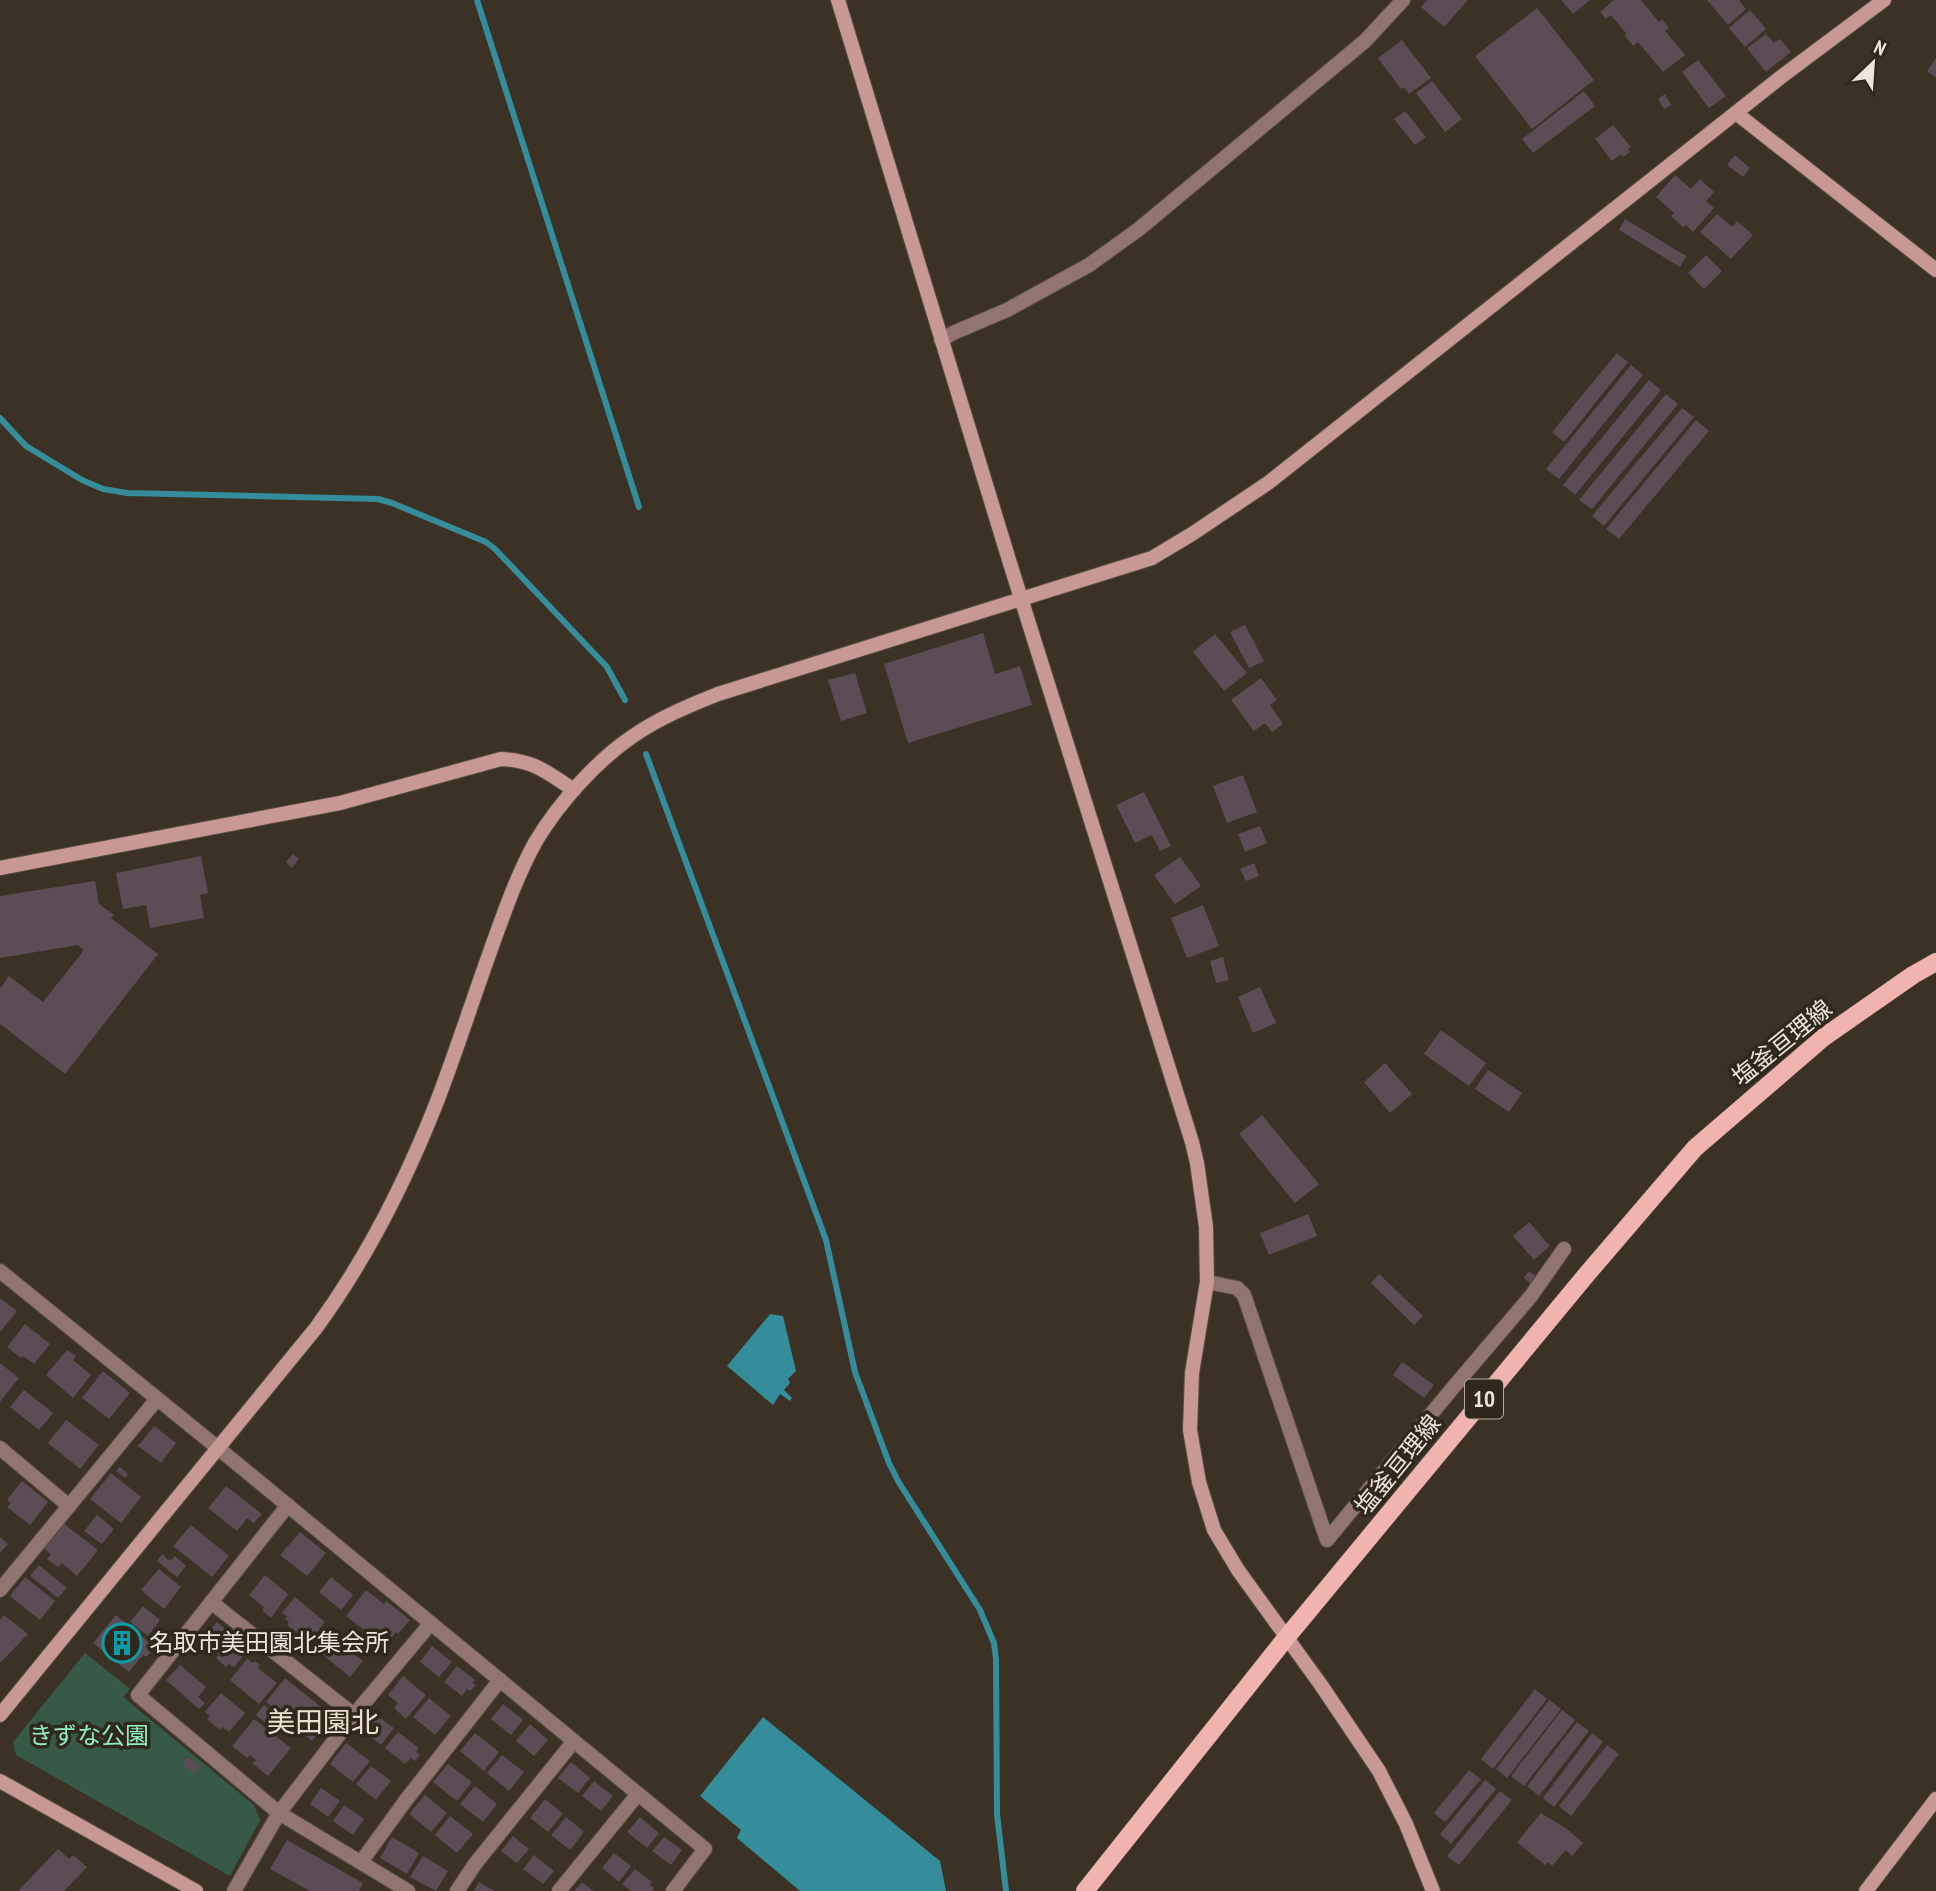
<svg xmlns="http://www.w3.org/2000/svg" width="1936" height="1891" font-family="'PT Sans Narrow','Noto Sans JP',sans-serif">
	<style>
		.green { fill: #365a47 }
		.water { fill: #358c9b }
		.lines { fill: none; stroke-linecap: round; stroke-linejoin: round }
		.stream { stroke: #358c9b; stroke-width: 6 }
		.building { fill: #5b4c56 }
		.street-casing { stroke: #574f42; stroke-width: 16 }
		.secondary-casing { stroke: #574f42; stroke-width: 16 }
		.primary-casing { stroke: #574f42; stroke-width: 19 }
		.street { stroke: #927471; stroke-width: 14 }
		.secondary { stroke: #c79894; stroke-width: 14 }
		.primary { stroke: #f0b3ae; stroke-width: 18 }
		.labels { text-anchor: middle; stroke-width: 7; stroke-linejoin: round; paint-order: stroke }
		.shield { fill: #31281c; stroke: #b3aca3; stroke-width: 2 }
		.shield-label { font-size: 23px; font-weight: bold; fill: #ebe5dd }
		.street-label { font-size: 24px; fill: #ebe5dd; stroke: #31281c }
		.poi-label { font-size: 24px; fill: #ebe5dd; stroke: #31281c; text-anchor: start }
		.park-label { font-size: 24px; fill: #8feebd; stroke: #31281c }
		.quarter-label { font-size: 28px; fill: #ece1d0; stroke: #31281c }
	</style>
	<rect width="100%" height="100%" fill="#3b3225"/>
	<polygon class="green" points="85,1653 130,1689 123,1697 254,1805 260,1820 230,1876 16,1755 13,1742"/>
	<g class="water">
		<polygon points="770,1314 783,1316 796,1371 788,1379 790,1383 784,1390 792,1398 790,1401 780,1394 773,1405 727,1366"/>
		<polygon points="763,1717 940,1861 946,1891 800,1891 737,1838 741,1830 700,1796"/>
	</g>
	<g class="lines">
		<g class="stream">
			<polyline points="477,0 639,507"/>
			<polyline points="0,418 26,446 82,480 103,489 127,493 378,499 392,503 486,542 495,549 607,667 625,700"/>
			<polyline points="646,754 826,1240 855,1372 889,1463 898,1481 980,1610 994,1643 996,1659 997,1814 1006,1891"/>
		</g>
	</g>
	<g class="building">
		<polygon points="1427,0 1468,0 1444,27 1421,7"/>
		<polygon points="1561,0 1590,0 1573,14"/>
		<polygon points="1614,0 1641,0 1659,22 1662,19 1669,28 1665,31 1685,55 1663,72 1638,42 1633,46 1624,35 1627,34 1611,15 1606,19 1600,12"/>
		<polygon points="1707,0 1739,0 1746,9 1728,25"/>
		<polygon points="1537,8 1594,80 1532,129 1475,56"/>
		<polygon points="1750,10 1766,29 1745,47 1729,28"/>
		<polygon points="1766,34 1774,43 1780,39 1791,52 1766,72 1747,48"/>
		<polygon points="1402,40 1431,78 1409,94 1404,87 1401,89 1378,58"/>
		<polygon points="1936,58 1936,78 1927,71"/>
		<polygon points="1698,60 1726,96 1709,108 1682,72"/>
		<polygon points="1432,81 1462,119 1445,132 1416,93"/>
		<polygon points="1584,91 1595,106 1533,153 1522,139"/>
		<polygon points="1665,94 1671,105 1664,109 1658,99"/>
		<polygon points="1405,111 1426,137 1415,145 1394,119"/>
		<polygon points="1613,125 1631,147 1628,149 1630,152 1623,157 1621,154 1612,161 1595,139"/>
		<polygon points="1735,155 1750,168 1743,177 1727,165"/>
		<polygon points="1675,175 1691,189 1700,179 1714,192 1706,201 1714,208 1693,232 1686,225 1683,227 1671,216 1674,213 1656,197"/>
		<polygon points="1717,214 1732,227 1737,221 1753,235 1731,259 1700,232"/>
		<polygon points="1625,219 1686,256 1680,267 1619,230"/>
		<polygon points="1706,255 1722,271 1704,289 1688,273"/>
		<polygon points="1617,353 1628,362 1564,442 1552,432"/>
		<polygon points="1631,365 1643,375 1559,479 1546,469"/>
		<polygon points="1649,380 1661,390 1575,495 1563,485"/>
		<polygon points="1666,394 1678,404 1592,509 1579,500"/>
		<polygon points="1682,408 1694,417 1604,526 1592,516"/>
		<polygon points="1696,420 1709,431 1619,539 1606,529"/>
		<polygon points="1245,625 1264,661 1249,668 1230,632"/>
		<polygon points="983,633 995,674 1020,666 1032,705 908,743 884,664"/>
		<polygon points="1215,634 1247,673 1224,691 1193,652"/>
		<polygon points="855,673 867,713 841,721 828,680"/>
		<polygon points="1261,678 1277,700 1270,705 1283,724 1272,732 1265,723 1254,731 1231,700"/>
		<polygon points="1243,775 1257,812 1227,823 1213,786"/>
		<polygon points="1144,792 1171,846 1160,851 1152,835 1135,843 1116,805"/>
		<polygon points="1260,826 1267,843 1245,852 1238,834"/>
		<polygon points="293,854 299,859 292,868 286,862"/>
		<polygon points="201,856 208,893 200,895 204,918 150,928 146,905 123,909 116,873"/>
		<polygon points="1180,857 1201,886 1175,904 1154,875"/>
		<polygon points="1254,863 1259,876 1246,881 1240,869"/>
		<polygon points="95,881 99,904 114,915 111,918 158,954 65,1074 0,1024 0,989 9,976 43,1002 84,950 78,945 0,958 0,896"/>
		<polygon points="1203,905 1219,946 1187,958 1171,918"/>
		<polygon points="1223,957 1229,980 1216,983 1210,961"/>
		<polygon points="1260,987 1276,1023 1253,1033 1238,997"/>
		<polygon points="1441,1030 1486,1063 1469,1086 1424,1054"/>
		<polygon points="1385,1063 1412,1094 1390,1113 1364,1082"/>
		<polygon points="1488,1070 1522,1093 1509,1112 1475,1089"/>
		<polygon points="1262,1115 1319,1184 1295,1203 1239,1134"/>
		<polygon points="1308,1214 1317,1236 1269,1255 1260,1233"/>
		<polygon points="1529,1222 1550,1246 1534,1260 1513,1236"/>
		<polygon points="1529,1271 1538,1278 1532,1285 1524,1278"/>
		<polygon points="1379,1274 1423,1316 1414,1325 1371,1283"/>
		<polygon points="0,1298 17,1311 0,1332"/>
		<polygon points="25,1324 50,1344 34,1364 23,1356 21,1358 7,1347"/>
		<polygon points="67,1350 76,1356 73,1360 91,1375 73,1398 46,1375"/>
		<polygon points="1402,1362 1434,1385 1424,1398 1393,1375"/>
		<polygon points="0,1363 19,1378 0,1402"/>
		<polygon points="103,1371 130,1393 109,1419 82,1398"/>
		<polygon points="24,1390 53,1413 39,1430 10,1407"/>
		<polygon points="66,1420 99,1445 80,1469 48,1443"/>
		<polygon points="154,1426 176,1443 161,1463 138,1446"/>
		<polygon points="120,1467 128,1474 125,1478 116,1471"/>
		<polygon points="111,1473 141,1497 121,1523 90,1499"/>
		<polygon points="22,1481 48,1502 30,1525 7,1507 11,1503 7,1500"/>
		<polygon points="226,1486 262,1514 254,1523 247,1518 237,1531 208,1508"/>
		<polygon points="97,1515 114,1529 102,1544 84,1531"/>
		<polygon points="63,1523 98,1550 77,1576 62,1563 58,1567 47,1559 51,1554 43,1548"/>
		<polygon points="191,1525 229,1556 212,1577 173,1546"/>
		<polygon points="300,1532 326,1553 307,1576 280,1555"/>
		<polygon points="0,1537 8,1544 0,1553"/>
		<polygon points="162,1554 170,1561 175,1556 186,1566 177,1577 157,1561"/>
		<polygon points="39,1565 67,1588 58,1598 30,1576"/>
		<polygon points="159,1569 181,1587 164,1609 141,1590"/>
		<polygon points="265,1575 288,1594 271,1618 262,1610 264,1607 249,1595"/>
		<polygon points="25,1577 55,1601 40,1620 10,1596"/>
		<polygon points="331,1577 353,1595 341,1610 319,1592"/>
		<polygon points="366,1590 384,1604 386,1601 410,1620 398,1634 396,1632 385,1646 346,1616"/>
		<polygon points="295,1597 325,1622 309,1642 287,1625 289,1622 285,1619 287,1616 282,1613"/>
		<polygon points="143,1606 160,1620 148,1636 130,1622"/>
		<polygon points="4,1615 28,1634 0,1663 0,1620"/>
		<polygon points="116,1615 151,1644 147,1648 151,1652 146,1657 143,1655 129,1672 93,1643"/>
		<polygon points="217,1622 249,1649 234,1667 229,1664 226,1667 216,1658 219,1655 201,1641"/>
		<polygon points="334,1631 358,1651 355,1655 363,1661 350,1677 317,1650"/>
		<polygon points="432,1646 452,1662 439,1677 420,1662"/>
		<polygon points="247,1659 253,1663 255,1661 260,1665 258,1668 277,1683 259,1704 230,1680"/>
		<polygon points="180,1665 206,1687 198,1697 205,1703 199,1709 166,1680"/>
		<polygon points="457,1666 475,1680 472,1683 476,1685 470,1691 467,1689 462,1696 444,1682"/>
		<polygon points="403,1676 426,1695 406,1719 394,1708 398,1703 388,1695"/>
		<polygon points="285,1678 332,1716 312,1741 266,1702"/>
		<polygon points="1535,1689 1547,1699 1493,1769 1481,1759"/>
		<polygon points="221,1693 245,1713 229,1732 222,1727 220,1730 207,1719 210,1716 205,1712"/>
		<polygon points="429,1698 451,1716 435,1735 413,1717"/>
		<polygon points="1549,1700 1561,1709 1507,1778 1496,1769"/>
		<polygon points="503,1704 523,1720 511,1735 491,1719"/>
		<polygon points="264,1705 275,1715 267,1724 256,1715"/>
		<polygon points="1562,1710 1575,1720 1524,1786 1511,1776"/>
		<polygon points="376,1715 394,1728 381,1745 363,1731"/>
		<polygon points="254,1719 291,1748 268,1776 252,1763 256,1760 250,1755 247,1758 232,1746"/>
		<polygon points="42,1722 53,1730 48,1737 37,1729"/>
		<polygon points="1577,1722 1589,1731 1539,1796 1527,1786"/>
		<polygon points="530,1724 548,1740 534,1756 516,1741"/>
		<polygon points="398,1732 419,1748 416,1752 420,1755 415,1761 411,1758 405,1764 385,1748"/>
		<polygon points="475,1733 499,1752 484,1771 460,1751"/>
		<polygon points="1592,1733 1603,1742 1554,1807 1543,1798"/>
		<polygon points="346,1743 370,1761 353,1782 330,1764"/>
		<polygon points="1607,1745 1619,1754 1571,1816 1559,1806"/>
		<polygon points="502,1755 524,1772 509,1791 487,1773"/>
		<polygon points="188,1756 200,1766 194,1774 182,1764"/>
		<polygon points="571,1762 590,1778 578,1793 558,1778"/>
		<polygon points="448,1764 472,1782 457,1801 433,1782"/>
		<polygon points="371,1766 391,1781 376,1800 356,1784"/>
		<polygon points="1469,1770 1481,1779 1445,1822 1434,1813"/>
		<polygon points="1485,1780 1496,1789 1451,1844 1440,1834"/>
		<polygon points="594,1781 613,1796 601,1811 582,1796"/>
		<polygon points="475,1786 497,1804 483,1822 460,1804"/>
		<polygon points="321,1788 340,1801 328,1817 310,1804"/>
		<polygon points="1500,1791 1512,1800 1459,1865 1447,1856"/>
		<polygon points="425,1795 447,1813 431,1832 409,1814"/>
		<polygon points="545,1799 563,1814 548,1832 530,1818"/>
		<polygon points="344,1805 364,1819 353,1835 333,1821"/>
		<polygon points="1541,1813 1567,1829 1583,1843 1572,1856 1566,1850 1552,1866 1548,1862 1545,1865 1517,1842"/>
		<polygon points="450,1816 473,1834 457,1853 435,1835"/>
		<polygon points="566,1817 584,1832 570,1850 551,1835"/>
		<polygon points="640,1817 659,1833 647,1848 627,1832"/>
		<polygon points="513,1836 529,1849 517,1863 501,1851"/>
		<polygon points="392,1837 419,1853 407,1874 380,1858"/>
		<polygon points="664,1837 682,1850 671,1865 652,1851"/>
		<polygon points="287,1840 363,1883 359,1891 310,1891 270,1869"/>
		<polygon points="58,1849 69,1859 73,1855 87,1867 64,1891 18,1891"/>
		<polygon points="614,1853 631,1866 619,1882 602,1868"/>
		<polygon points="534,1855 554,1871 543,1884 523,1869"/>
		<polygon points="423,1856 448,1871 436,1891 410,1877"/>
		<polygon points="635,1869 652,1882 650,1885 654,1888 652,1891 631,1891 622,1884"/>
		<polygon points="479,1882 495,1891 474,1891"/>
		<polygon points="582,1882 593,1891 574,1891"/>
	</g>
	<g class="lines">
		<g class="street-casing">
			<g id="street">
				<polyline points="941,340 953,333 1007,310 1089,265 1139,229 1365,41 1403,0"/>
				<polyline points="0,1271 218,1448 705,1849 673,1891"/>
				<polyline points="1207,1282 1237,1288 1244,1295 1327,1540 1451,1390 1531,1296 1564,1249"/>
				<polyline points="0,1448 69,1506"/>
				<polyline points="288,1505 138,1695 279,1813 408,1891"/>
				<polyline points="0,1590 157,1399"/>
				<polyline points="211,1602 354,1715 431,1623"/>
				<polyline points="361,1862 406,1800 500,1680"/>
				<polyline points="234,1891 279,1813 354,1715"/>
				<polyline points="457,1891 475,1864 574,1741"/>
				<polyline points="559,1891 638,1794"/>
			</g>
		</g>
		<g class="secondary-casing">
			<g id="secondary">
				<polyline points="838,0 1009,560 1192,1142 1197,1163 1206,1227 1207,1282 1192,1373 1190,1430 1199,1482 1214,1530 1238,1570 1321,1685 1379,1771 1406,1824 1433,1891"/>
				<polyline points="1736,113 1936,270"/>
				<path d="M0 868 340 803 501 759C536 761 546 772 574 790"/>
				<path d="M0 1715 316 1328C368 1257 406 1181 438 1099 457 1049 473 999 491 949 504 913 517 875 536 841 559 803 596 761 633 736 659 718 688 706 718 694L1152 558 1192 534 1268 483 1781 77 1884 0"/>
				<polyline points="0,1781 196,1891"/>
				<polyline points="1866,1891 1936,1799"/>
			</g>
		</g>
		<g class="primary-casing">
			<polyline id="primary" points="1085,1891 1286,1638 1587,1274 1695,1148 1824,1037 1913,975 1936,962"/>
		</g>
		<use href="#street" class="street"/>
		<use href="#secondary" class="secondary"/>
		<use href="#primary" class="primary"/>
	</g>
	<defs>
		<g id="building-ring" transform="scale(2.0125)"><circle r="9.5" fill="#31281c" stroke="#0f9aa8" stroke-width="1.5"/><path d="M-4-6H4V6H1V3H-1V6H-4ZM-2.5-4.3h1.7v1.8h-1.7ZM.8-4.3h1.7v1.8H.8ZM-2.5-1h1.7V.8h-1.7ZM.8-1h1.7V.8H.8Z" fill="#0f9aa8"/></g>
	</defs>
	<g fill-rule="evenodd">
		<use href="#building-ring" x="122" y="1643"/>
	</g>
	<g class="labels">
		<rect class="shield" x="1465" y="1379.5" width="38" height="39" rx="5"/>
		<g class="shield-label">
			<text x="1484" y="1407">10</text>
		</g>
		<g class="street-label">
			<text transform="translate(1782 1043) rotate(-39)" y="8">塩釜亘理線</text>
			<text transform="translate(1398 1465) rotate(-51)" y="8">塩釜亘理線</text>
		</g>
		<g class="poi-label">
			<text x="149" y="1651">名取市美田園北集会所</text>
		</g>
		<g class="park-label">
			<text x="89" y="1744">きずな公園</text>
		</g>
		<g class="quarter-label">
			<text x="323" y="1732">美田園北</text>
		</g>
	</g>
	<g transform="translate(1873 63) rotate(25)" stroke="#31281c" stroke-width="5" paint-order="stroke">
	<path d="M0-5L12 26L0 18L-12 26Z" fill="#ebe5dd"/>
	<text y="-10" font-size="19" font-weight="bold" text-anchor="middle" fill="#ebe5dd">N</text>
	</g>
</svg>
